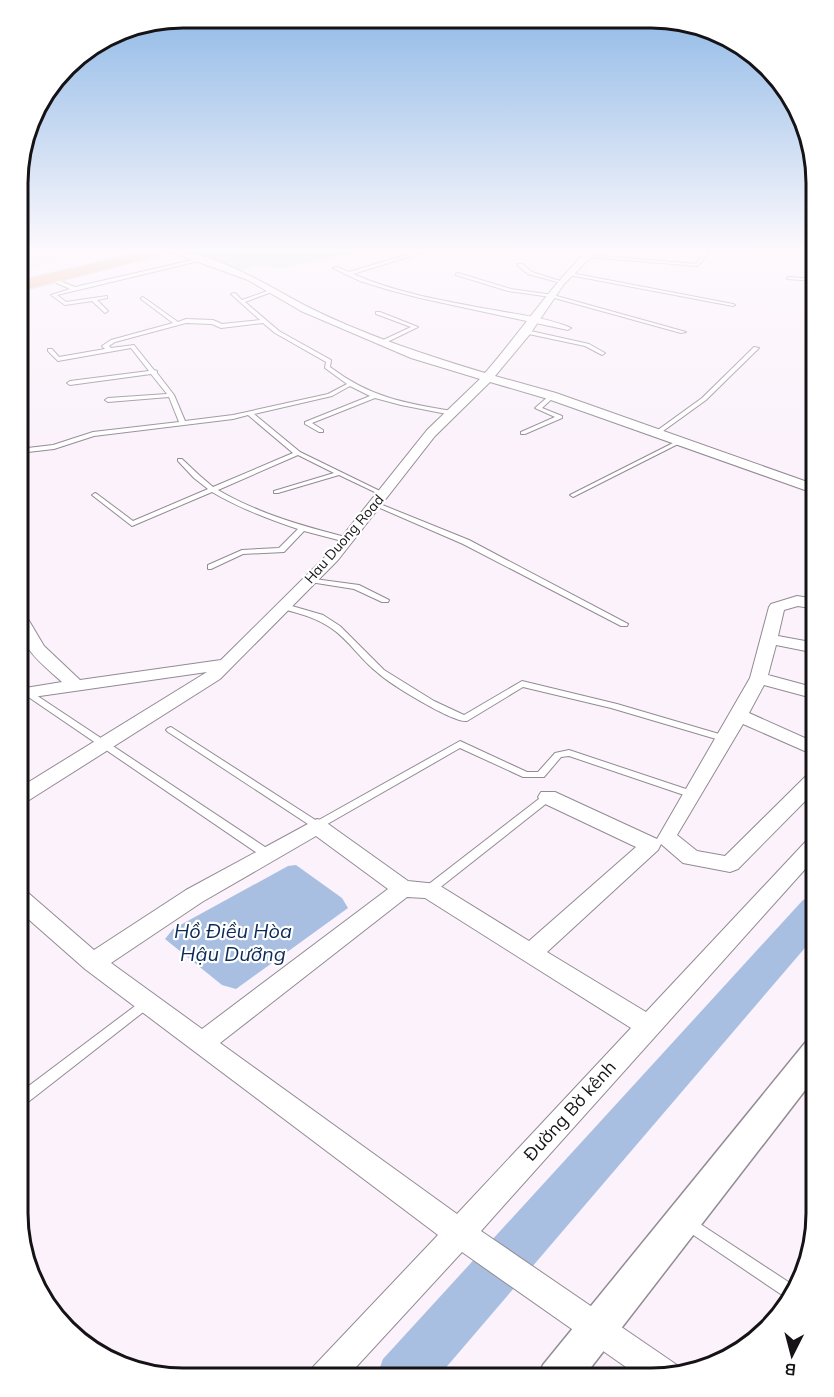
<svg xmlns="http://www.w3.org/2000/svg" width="834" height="1397" font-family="Mulish,sans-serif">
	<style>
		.industrial { fill: #ffe5e0 }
		.green { fill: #cbe9cc }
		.water { fill: #a8bfe2 }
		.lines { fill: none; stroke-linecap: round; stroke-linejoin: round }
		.river { fill: #a8bfe2; fill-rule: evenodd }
		.service-casing { stroke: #938b93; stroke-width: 2 }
		.minor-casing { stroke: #938b93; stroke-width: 2 }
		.tertiary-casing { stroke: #938b93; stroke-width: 3 }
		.primary-casing { stroke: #d5d5d5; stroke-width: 3 }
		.service { fill: #fff; fill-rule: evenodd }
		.minor { fill: #fff; fill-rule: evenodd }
		.tertiary { fill: #fff; fill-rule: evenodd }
		.primary { fill: #e9b991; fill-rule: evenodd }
		.labels { text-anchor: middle; stroke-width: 4.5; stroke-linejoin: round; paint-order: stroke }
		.far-street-label { font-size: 14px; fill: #161316; stroke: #fff }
		.near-street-label { font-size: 18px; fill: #161316; stroke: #fff }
		.near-water-label { font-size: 20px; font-style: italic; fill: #0d2b56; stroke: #fff }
		.rim { fill: none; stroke: #161316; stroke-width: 3 }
	</style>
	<rect width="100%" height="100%" fill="#fbf2fb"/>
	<polygon class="industrial" points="19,251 98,251 19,271"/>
	<polygon class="green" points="363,251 282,268 255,265 240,270 190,252"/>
	<polygon class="water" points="296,865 342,898 348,908 236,989 222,985 165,939 173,929 288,866"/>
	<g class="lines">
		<polygon class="river" points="816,896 816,935 437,1378 376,1378 383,1359 803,900"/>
		<g class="service-casing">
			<g id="service">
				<polygon points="23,251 31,251 19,255 19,252"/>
				<path d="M419 251H427L353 274C399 294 450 302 499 311 520 315 552 319 571 328L568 330 420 298 389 290 360 281 333 268 337 267 349 272Z"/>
				<polygon points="704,253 708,254 697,266 589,257 587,256 589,255 696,264"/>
				<polygon points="197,259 199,261 57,295 66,302 107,296 107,298 97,300 108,311 105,313 92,301 65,305 51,295 70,289 48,279 48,278 50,277 75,287"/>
				<polygon points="518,264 522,264 532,272 563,282 561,283 528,274 518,266"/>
				<polygon points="458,273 511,289 553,295 686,332 681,333 551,297 508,291 456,275 456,274"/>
				<polygon points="571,273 733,304 735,305 733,306 569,275 569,274"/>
				<polygon points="789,277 816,279 816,281 787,279 787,278"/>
				<path d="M270 290 274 291 245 302 279 331 331 360 330 367C370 397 403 403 452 411L455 413 452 415 401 405 375 398 312 423 323 430V432H319L305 424V422L370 396 350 386 332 396 254 414 300 452 386 494 383 496 381 495 339 475 278 493H274V491L334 473 298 455 218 490C259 514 303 526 349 538V542H346L304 531 284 552 243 554 211 569H208V565L242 550 279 548 298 529C268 519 239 508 212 492L132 526 92 495 95 493 97 494 133 521 208 489 194 478 178 461V459H182L199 475 213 487 293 453 248 415 233 419 94 436 54 449 19 453V449L53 445 93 432 179 422 169 397 108 402 105 400 108 398 167 394 151 374 70 385 67 383 70 381 149 371 131 348 58 361 48 351V349H52L59 357 105 349 102 346 111 340 173 323 141 299V298L143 297 178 322 186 319 213 320 222 324 260 320 231 294 235 293 242 300ZM186 323 212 324 221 328 263 323 275 333 326 362 325 368 347 384 328 394 233 415 185 421 174 395 157 373V371L154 370 134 345 111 348 109 346 115 342Z"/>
				<polygon points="376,312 380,312 418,327 383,344 379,344 379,342 411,327 376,314"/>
				<polygon points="526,330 589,344 605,353 602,355 585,346 524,333 523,332"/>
				<polygon points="754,347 759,348 706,400 659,434 655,434 655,432 702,398"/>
				<polygon points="22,373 27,374 26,381 19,386"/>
				<polygon points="550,395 555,396 542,408 562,416 562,418 525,434 521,434 521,432 555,417 535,408"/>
				<polygon points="675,442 680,443 575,496 573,497 570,495"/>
				<polygon points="375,502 469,540 628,624 627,626 621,626 463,544 373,505 373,503"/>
				<polygon points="307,578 359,585 389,600 388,602 382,602 354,589 310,582 307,582 306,580"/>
				<path d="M279 604H285L323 615 340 626 384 670 434 701 464 715 522 681 617 704 726 736 728 738 723 741 611 708 523 687 467 721C453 723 390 684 378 673 361 660 349 640 331 628 315 617 298 613 279 608L278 606Z"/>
				<polygon points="27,689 271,851 272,854 271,857 263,857 24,694 23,692 24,690"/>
				<polygon points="171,727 317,821 460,741 527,772 538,772 555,753 569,750 695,792 696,794 695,796 687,796 569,756 561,757 544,777 523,777 460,748 317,830 168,732 166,730 168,728"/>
				<polygon points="548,794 552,795 553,797 552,799 433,893 429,894 425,893 424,890 425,887 544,795"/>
				<polygon points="147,998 151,1000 153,1003 151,1006 23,1106 18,1108 18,1094 143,1000"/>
				<polygon points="688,1216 793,1285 788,1299 683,1228 681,1223 683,1218"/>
			</g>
		</g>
		<g class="minor-casing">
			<g id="minor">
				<path d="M168 251C216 251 267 286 308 307 364 335 425 355 485 373 520 333 549 288 587 251H597L564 284 530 334 495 376 556 393 816 485V494L548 399 490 382 435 436 338 560 220 679 26 802 19 804V788L207 672 19 699V689L62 682C37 659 19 649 19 612L25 614 44 646 80 680 221 660 328 554 427 430 480 379 411 358 301 311 248 280Z"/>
				<path d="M797 596 816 599V609L798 606 784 610 778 636 816 643V653L776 645 768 675 816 688V699L764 685 749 713 816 743V756L743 724 677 835 697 851 725 856 809 773 816 772V790L738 869 730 872 683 863 661 844 658 850 547 952 646 1012 809 838 816 836V857L481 1231 677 1365 681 1373 643 1379 462 1252 346 1378H308L313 1367 438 1235 85 969 18 910V889L26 891 94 950 186 890 317 819 324 821 408 881 437 884 529 941 636 847 541 802 538 797 541 792H555L657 839 750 678 769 607 771 604ZM316 836 388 889 202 1029 111 963 202 902ZM407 897 425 898 631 1028 457 1214 220 1043Z"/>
			</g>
		</g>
		<g class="tertiary-casing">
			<polygon id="tertiary" points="816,1039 816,1076 582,1379 537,1379 543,1365 805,1043"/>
		</g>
		<g class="primary-casing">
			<polygon id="primary" points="149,251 176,251 19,291 19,281"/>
		</g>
		<use href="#service" class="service"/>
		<use href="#minor" class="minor"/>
		<use href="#tertiary" class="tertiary"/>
		<use href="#primary" class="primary"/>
	</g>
	<linearGradient id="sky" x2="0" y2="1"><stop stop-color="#8eb8e6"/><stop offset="0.56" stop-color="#fdf9fd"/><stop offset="1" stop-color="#fdf9fd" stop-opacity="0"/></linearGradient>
	<rect width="834" height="447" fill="url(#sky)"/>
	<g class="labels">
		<g class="far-street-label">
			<text transform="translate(344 539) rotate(-49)" y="5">Hau Duong Road</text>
		</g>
		<g class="near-street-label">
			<text transform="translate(570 1111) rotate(-48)" y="6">Đường Bờ kênh</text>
		</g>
		<g class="near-water-label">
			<text x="233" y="938">Hồ Điều Hòa<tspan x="233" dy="23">Hậu Dưỡng</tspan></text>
		</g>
	</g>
	<path d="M0 0H834V1397H0ZM183 28H651A155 155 0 0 1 806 183V1213A155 155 0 0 1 651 1368H183A155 155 0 0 1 28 1213V183A155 155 0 0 1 183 28Z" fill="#fff" fill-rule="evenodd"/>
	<path class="rim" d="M183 28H651A155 155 0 0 1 806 183V1213A155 155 0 0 1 651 1368H183A155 155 0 0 1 28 1213V183A155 155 0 0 1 183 28Z"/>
	<g transform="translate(792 1355) rotate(186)" stroke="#ffffff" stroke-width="4.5" paint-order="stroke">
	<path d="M0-4.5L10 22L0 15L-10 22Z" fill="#161316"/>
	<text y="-9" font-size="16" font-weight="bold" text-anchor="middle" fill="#161316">B</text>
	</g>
</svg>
